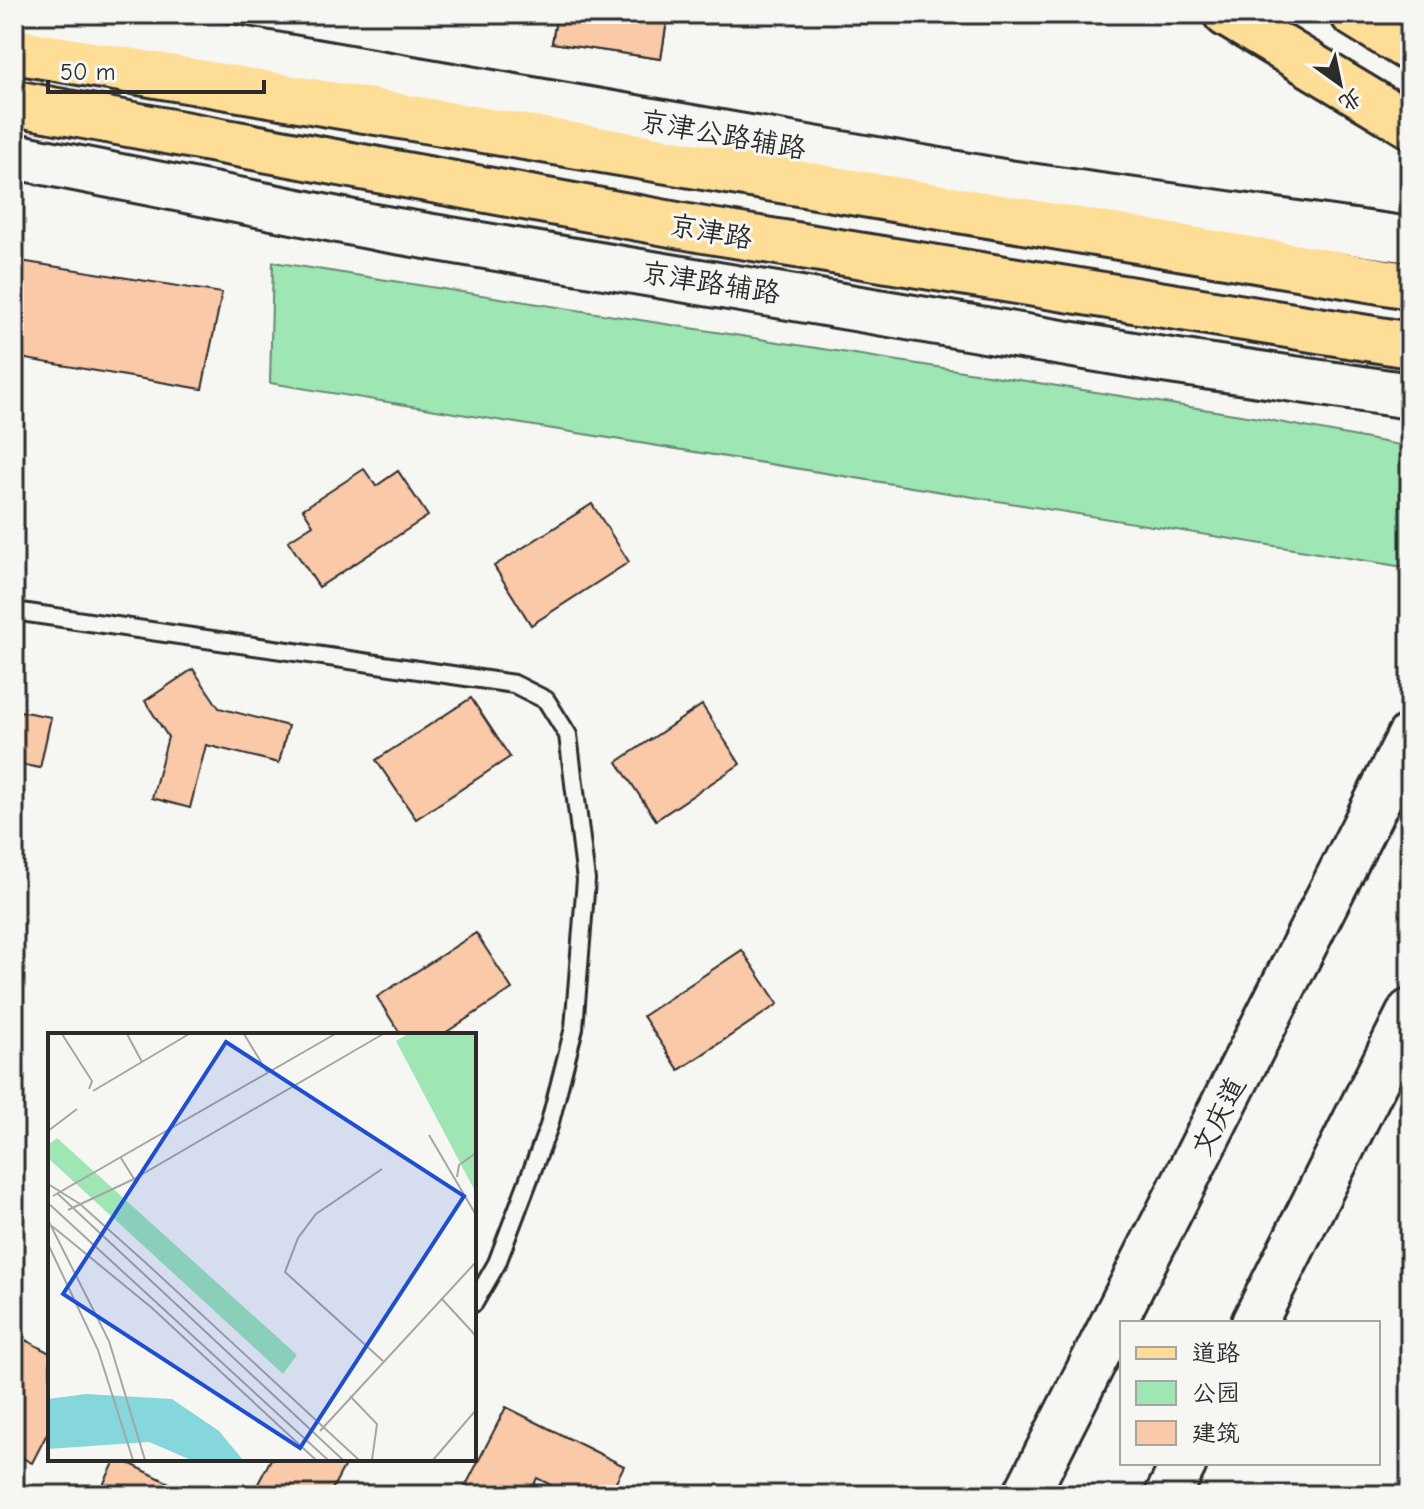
<svg xmlns="http://www.w3.org/2000/svg" width="1424" height="1509" font-family="'Comic Neue','LXGW WenKai TC',sans-serif">
	<style>
		.green { fill: #9ee6b4; stroke: #648870; stroke-width: 2 }
		.building { fill: #f9c9a8; stroke: #2b2b2b; stroke-width: 2 }
		.lines { fill: none; stroke-linecap: round; stroke-linejoin: round }
		.lane-casing { stroke: #2b2b2b; stroke-width: 22 }
		.secondary-casing { stroke: #2b2b2b; stroke-width: 50 }
		.primary-casing { stroke: #2b2b2b; stroke-width: 50 }
		.highway-casing { stroke: #2b2b2b; stroke-width: 50 }
		.lane { stroke: #f6f6f2; stroke-width: 16 }
		.secondary { stroke: #f6f6f2; stroke-width: 44 }
		.primary { stroke: #fedd96; stroke-width: 44 }
		.highway { stroke: #fedd96; stroke-width: 44 }
		.labels { text-anchor: middle; stroke-width: 6; stroke-linejoin: round; paint-order: stroke }
		.street-label { font-size: 28px; fill: #2b2b2b; stroke: #f6f6f2 }
		.inset-road { fill: none; stroke: #a5a5a2; stroke-width: 2 }
		.view { fill: #1d4ed8; fill-opacity: 0.15; stroke: #1d4ed8; stroke-width: 4 }
		.inset-edge { fill: none; stroke: #2b2b2b; stroke-width: 4 }
	</style>
	<rect width="100%" height="100%" fill="#f6f6f2"/>
	<filter id="ink" filterUnits="userSpaceOnUse"><feTurbulence type="fractalNoise" baseFrequency=".0125" numOctaves="2"/><feDisplacementMap in="SourceGraphic" scale="16" xChannelSelector="R" yChannelSelector="G"/><feConvolveMatrix kernelMatrix="1 2 1 2 8 2 1 2 1" color-interpolation-filters="sRGB"/></filter>
	<g filter="url(#ink)">
		<polygon class="green" points="273,262 1253,417 1410,447 1410,568 270,383"/>
		<g class="building">
			<polygon points="557,14 668,14 661,59 552,43"/>
			<polygon points="557,14 668,14 661,59 552,43"/>
			<polygon points="14,260 222,293 202,389 14,357"/>
			<polygon points="364,469 376,486 398,471 428,516 319,587 288,541 313,525 303,509"/>
			<polygon points="592,504 629,562 531,625 494,566"/>
			<polygon points="193,669 219,708 288,726 279,763 206,745 190,808 152,798 168,737 145,701"/>
			<polygon points="471,698 510,757 416,819 376,760"/>
			<polygon points="702,705 740,764 656,820 617,762"/>
			<polygon points="14,710 51,717 40,768 14,763"/>
			<polygon points="476,933 512,989 442,1035 401,1035 377,997"/>
			<polygon points="742,950 778,1004 679,1070 643,1016"/>
			<polygon points="14,1334 50,1353 50,1428 32,1463 14,1454"/>
			<polygon points="506,1407 624,1466 609,1495 571,1495 537,1478 529,1495 461,1495"/>
			<polygon points="116,1459 121,1459 193,1495 98,1495"/>
			<polygon points="271,1459 348,1459 329,1495 252,1495"/>
		</g>
		<g class="lines">
			<g class="lane-casing">
				<polyline id="lane" points="14,611 514,684 546,700 568,735 586,880 574,1028 549,1126 497,1263 474,1303"/>
			</g>
			<g class="secondary-casing">
				<g id="secondary">
					<polyline points="39,14 1008,183 1410,240"/>
					<polyline points="14,156 379,228 1157,359 1410,396"/>
					<polyline points="1254,1323 1410,1012"/>
					<polyline points="1026,1495 1410,736"/>
					<polyline points="1168,1495 1184,1463"/>
				</g>
			</g>
			<g class="primary-casing">
				<g id="primary">
					<polyline points="14,51 1410,286"/>
					<polyline points="14,103 704,230 1410,345"/>
				</g>
			</g>
			<g class="highway-casing">
				<g id="highway">
					<polyline points="1226,14 1410,125"/>
					<polyline points="1353,14 1410,49"/>
				</g>
			</g>
			<use href="#lane" class="lane"/>
			<use href="#secondary" class="secondary"/>
			<use href="#primary" class="primary"/>
			<use href="#highway" class="highway"/>
		</g>
	</g>
	<g class="labels">
		<g class="street-label">
			<text transform="translate(723 134) rotate(10)" y="10">京津公路辅路</text>
			<text transform="translate(711 231) rotate(10)" y="10">京津路</text>
			<text transform="translate(711 282) rotate(9)" y="10">京津路辅路</text>
			<text transform="translate(1218 1116) rotate(-63)" y="10">文庆道</text>
		</g>
	</g>
	<g transform="translate(48 1033)">
		<rect width="428" height="428" fill="#f6f6f2"/>
		<path d="M360 1H428V160L348 8ZM9 105 249 322 235 341 0 125V112Z" fill="#9ee6b4"/>
		<path d="M38 361 124 366 171 398 195 427H143L101 409 0 416V366Z" fill="#85d7db"/>
		<path class="inset-road" d="M14 1 44 48 41 56M79 1 94 29M196 1 219 39M45 58 141 1M0 98 29 76M381 102 428 182M73 125 86 146 335 1M334 136 268 181 250 205 237 239 335 328M409 144 411 132 428 120M0 151 32 171 98 230 311 427M9 160 295 427M5 163 287 1M0 170 280 427M20 177 86 146M0 187 61 308 97 427M4 193 104 275 268 427M0 211 50 317 85 427M393 265 428 303M302 363 329 391 324 427M272 398 428 229M385 427 428 377"/>
		<path class="view" d="M178 9 416 163 252 415 15 261Z"/>
		<rect width="428" height="428" class="inset-edge"/>
	</g>
	<rect width="1424" height="1509" fill="none" stroke="#f6f6f2" stroke-width="48"/>
	<rect x="24" y="24" width="1376" height="1461" fill="none" stroke="#2b2b2b" stroke-width="3" filter="url(#ink)"/>
	<rect x="1120" y="1321" width="260" height="144" fill="#f6f6f2" stroke="#a5a5a2" stroke-width="2"/>
	<rect x="1136" y="1347" width="40" height="12" fill="#fedd96" stroke="#a5a5a2" stroke-width="2"/>
	<text x="1192" y="1361" font-size="24" fill="#2b2b2b">道路</text>
	<rect x="1136" y="1381" width="40" height="24" fill="#9ee6b4" stroke="#a5a5a2" stroke-width="2"/>
	<text x="1192" y="1401" font-size="24" fill="#2b2b2b">公园</text>
	<rect x="1136" y="1421" width="40" height="24" fill="#f9c9a8" stroke="#a5a5a2" stroke-width="2"/>
	<text x="1192" y="1441" font-size="24" fill="#2b2b2b">建筑</text>
	<g transform="translate(1340 84) rotate(147)" stroke="#f6f6f2" stroke-width="6" paint-order="stroke">
	<path d="M0-6L14 30L0 20L-14 30Z" fill="#2b2b2b"/>
	<text y="-12" font-size="22" font-weight="bold" text-anchor="middle" fill="#2b2b2b">北</text>
	</g>
	<path d="M48 80v12h216v-12" fill="none" stroke="#2b2b2b" stroke-width="4"/>
	<text x="60" y="80" font-size="24" fill="#2b2b2b" stroke="#f6f6f2" stroke-width="6" paint-order="stroke">50 m</text>
</svg>
